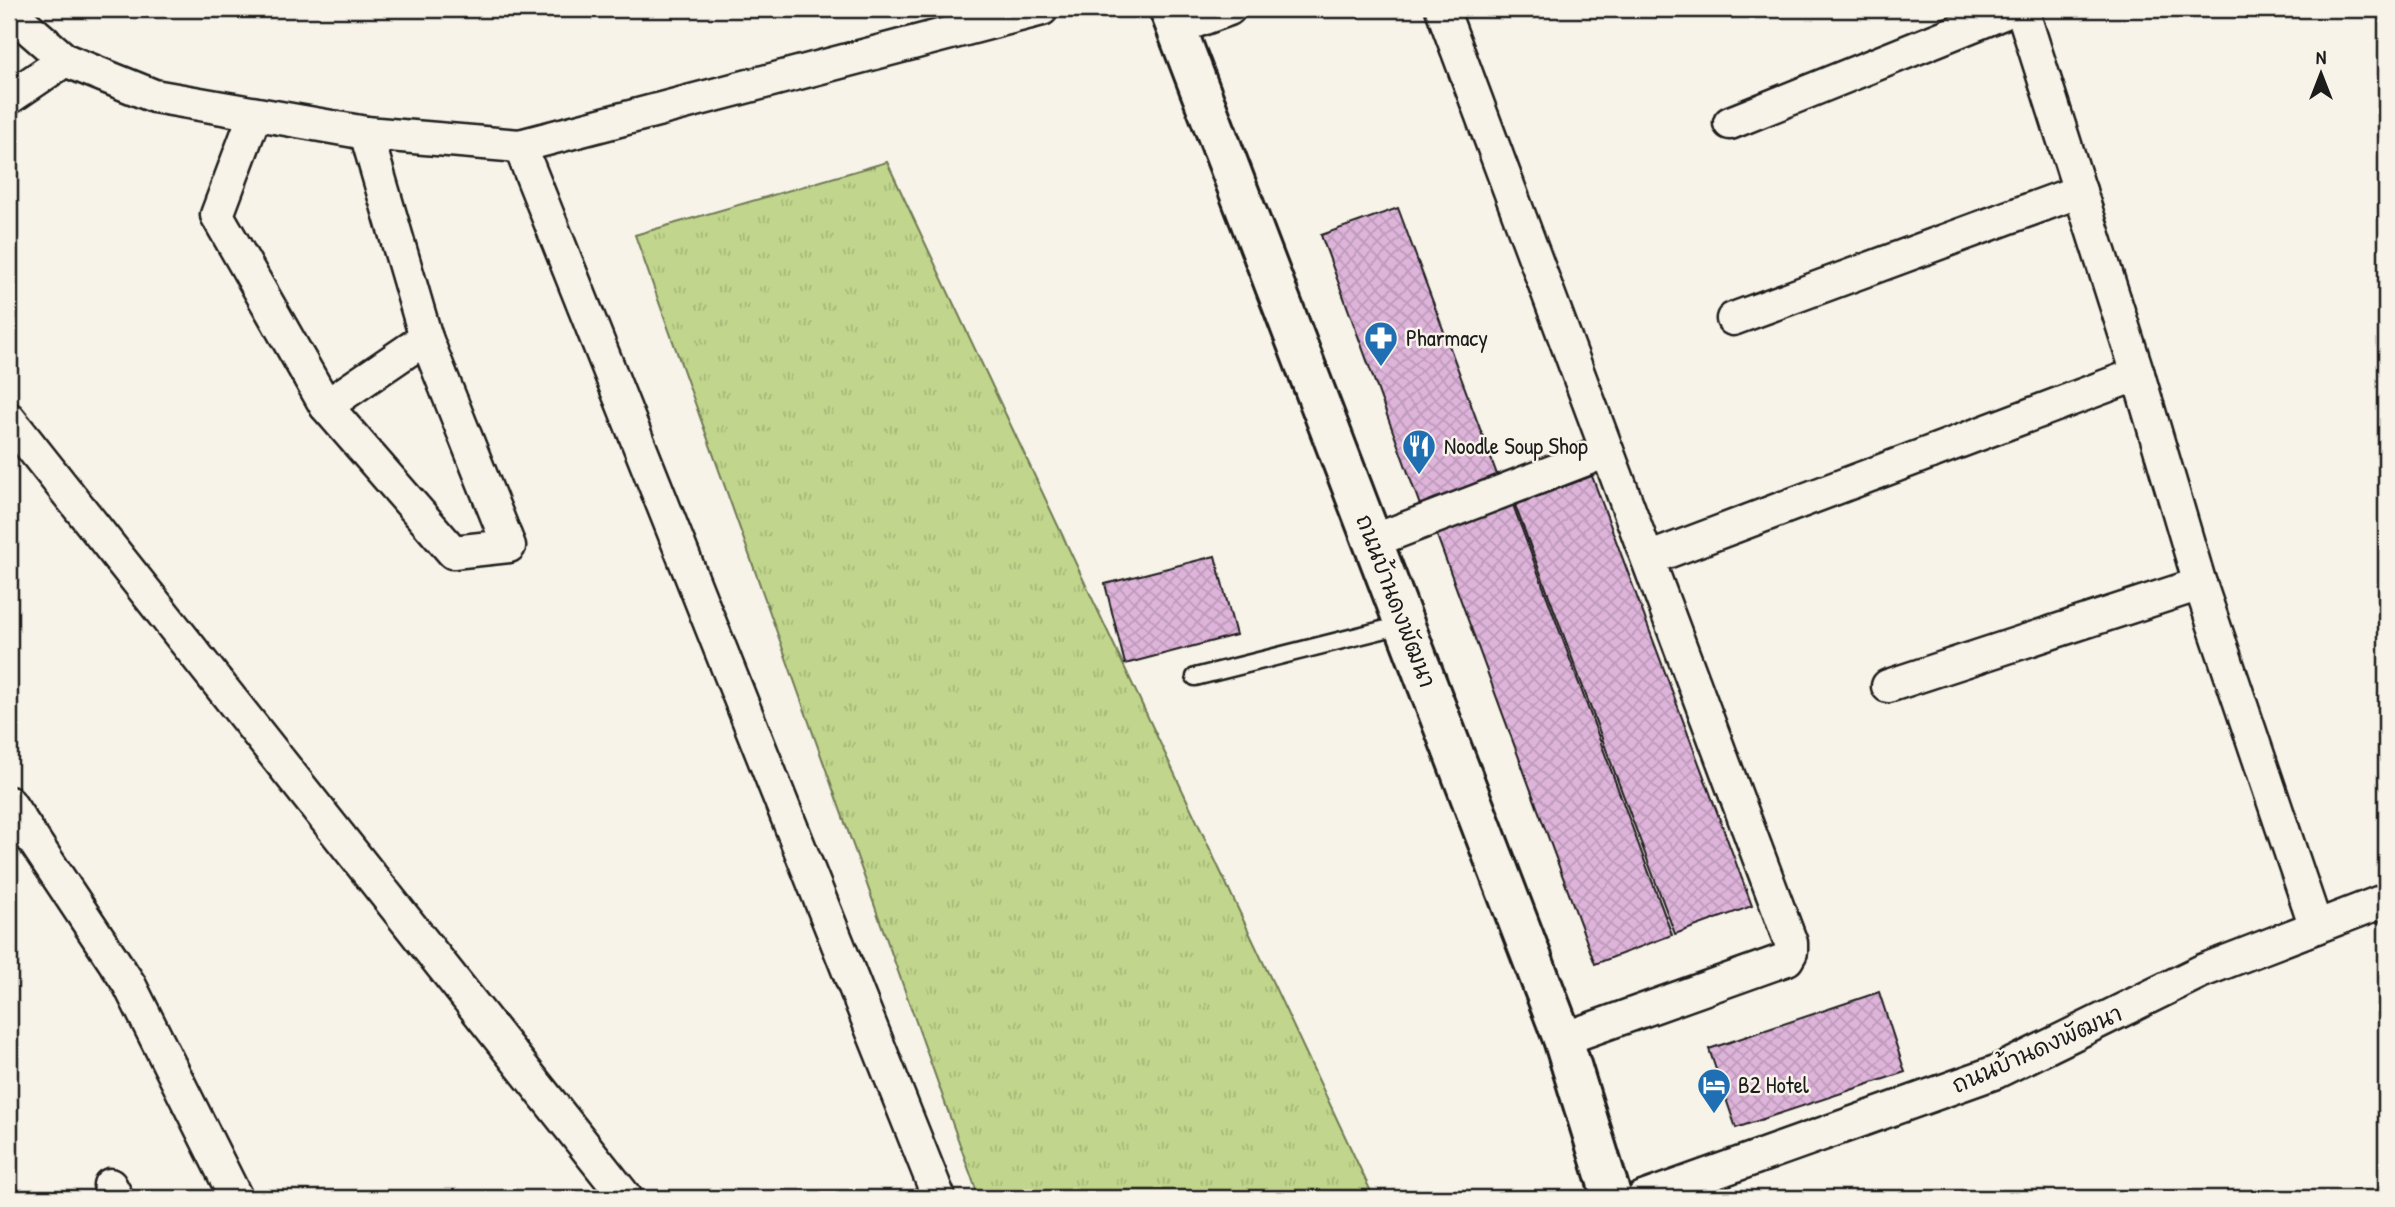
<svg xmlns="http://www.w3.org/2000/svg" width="2395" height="1207" font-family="'Patrick Hand','Playpen Sans Thai',sans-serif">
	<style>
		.grass { fill: url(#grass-tufts); stroke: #6e7954; stroke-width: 2 }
		.building { fill: url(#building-cross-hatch); stroke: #1c1c1c; stroke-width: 2 }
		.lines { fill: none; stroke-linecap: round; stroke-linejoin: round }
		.lane-casing { stroke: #1c1c1c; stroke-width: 21 }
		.street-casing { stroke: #1c1c1c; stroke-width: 37 }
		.secondary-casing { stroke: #1c1c1c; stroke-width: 44 }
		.lane { stroke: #f7f3e8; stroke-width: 16 }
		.street { stroke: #f7f3e8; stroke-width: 32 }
		.secondary { stroke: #f7f3e8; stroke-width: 38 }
		.labels { text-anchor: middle; stroke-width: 5; stroke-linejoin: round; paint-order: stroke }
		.poi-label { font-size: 23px; fill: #1c1c1c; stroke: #f7f3e8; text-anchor: start }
		.street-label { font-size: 23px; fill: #1c1c1c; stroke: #f7f3e8 }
	</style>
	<defs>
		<pattern id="grass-tufts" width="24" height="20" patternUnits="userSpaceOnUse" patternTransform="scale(1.75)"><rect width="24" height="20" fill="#c1d68c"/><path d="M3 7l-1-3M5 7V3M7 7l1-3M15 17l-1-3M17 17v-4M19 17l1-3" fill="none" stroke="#a5b778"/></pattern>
		<pattern id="building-cross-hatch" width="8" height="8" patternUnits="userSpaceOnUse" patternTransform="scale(1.75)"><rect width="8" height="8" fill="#deb4da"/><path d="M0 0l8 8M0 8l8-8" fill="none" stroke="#be9aba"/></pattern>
	</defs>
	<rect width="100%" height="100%" fill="#f7f3e8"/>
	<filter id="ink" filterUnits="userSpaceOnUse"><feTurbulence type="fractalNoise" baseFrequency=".0143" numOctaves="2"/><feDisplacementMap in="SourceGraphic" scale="14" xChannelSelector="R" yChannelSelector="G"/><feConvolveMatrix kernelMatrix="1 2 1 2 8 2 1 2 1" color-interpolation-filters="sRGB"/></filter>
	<g filter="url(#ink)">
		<polygon class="grass" points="887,162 1374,1198 979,1198 635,235"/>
		<g class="building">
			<polygon points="1398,208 1499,480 1421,508 1321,235"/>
			<polygon points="1592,476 1752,906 1675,934 1515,505"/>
			<polygon points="1513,505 1672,935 1595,964 1436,533"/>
			<polygon points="1215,556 1236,635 1125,664 1105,584"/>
			<polygon points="1879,992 1905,1072 1736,1128 1709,1049"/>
		</g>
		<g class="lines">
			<g class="lane-casing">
				<polyline id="lane" points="1195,677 1406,624"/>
			</g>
			<g class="street-casing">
				<g id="street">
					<polyline points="1442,9 1791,943 1791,952 1787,959 1563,1039"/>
					<polyline points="2022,9 2138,374 2200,584 2316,927"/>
					<polyline points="9,11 65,60 154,96 366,133 520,146 1042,9"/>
					<polyline points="1177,28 1229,9"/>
					<polyline points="9,98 65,60"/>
					<polyline points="255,114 217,215 326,406 453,552 509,546 426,338 366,133"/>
					<polyline points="1730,123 2013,9"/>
					<polyline points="520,146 939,1198"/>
					<polyline points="1733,319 2080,191"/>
					<polyline points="326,406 426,338"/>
					<polyline points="9,419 626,1198"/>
					<polyline points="1373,541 1607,451"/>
					<polyline points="1648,559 2138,374"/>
					<polyline points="1888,686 2200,584"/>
					<polyline points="9,803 129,984 236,1198"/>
					<polyline points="110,1185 117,1198"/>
					<polyline points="1643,1198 1996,1072 2202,971 2386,900"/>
				</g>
			</g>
			<g class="secondary-casing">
				<polyline id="secondary" points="1169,9 1563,1039 1612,1198"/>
			</g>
			<use href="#lane" class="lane"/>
			<use href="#street" class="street"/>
			<use href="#secondary" class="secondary"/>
		</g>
	</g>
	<defs>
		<g id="pharmacy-pin" transform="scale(1.75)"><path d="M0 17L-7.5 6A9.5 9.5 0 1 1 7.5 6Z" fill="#1f6fb2" stroke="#f7f3e8"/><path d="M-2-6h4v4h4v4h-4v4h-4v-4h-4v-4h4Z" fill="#fff"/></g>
		<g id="restaurant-pin" transform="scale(1.75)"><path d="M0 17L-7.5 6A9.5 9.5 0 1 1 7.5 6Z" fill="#1f6fb2" stroke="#f7f3e8"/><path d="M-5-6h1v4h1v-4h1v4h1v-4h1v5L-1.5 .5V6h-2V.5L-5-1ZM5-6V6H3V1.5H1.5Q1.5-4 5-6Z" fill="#fff"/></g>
		<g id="hotel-pin" transform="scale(1.75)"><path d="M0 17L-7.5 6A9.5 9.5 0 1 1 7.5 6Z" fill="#1f6fb2" stroke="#f7f3e8"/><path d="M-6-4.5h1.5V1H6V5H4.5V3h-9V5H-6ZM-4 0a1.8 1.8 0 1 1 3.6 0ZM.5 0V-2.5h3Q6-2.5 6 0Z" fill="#fff"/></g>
	</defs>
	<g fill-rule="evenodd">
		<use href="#pharmacy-pin" x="1381" y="338"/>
		<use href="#restaurant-pin" x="1419" y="446"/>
		<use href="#hotel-pin" x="1714" y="1085"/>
	</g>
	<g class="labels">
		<g class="poi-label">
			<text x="1406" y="346">Pharmacy</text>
			<text x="1444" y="454">Noodle Soup Shop</text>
			<text x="1738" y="1093">B2 Hotel</text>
		</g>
		<g class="street-label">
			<text transform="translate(1396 601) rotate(69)" y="8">ถนนบ้านดงพัฒนา</text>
			<text transform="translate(2037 1049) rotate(-24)" y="8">ถนนบ้านดงพัฒนา</text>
		</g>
	</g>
	<rect width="2395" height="1207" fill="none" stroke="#f7f3e8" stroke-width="35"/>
	<rect x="18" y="18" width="2360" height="1172" fill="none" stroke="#1c1c1c" stroke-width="2.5" filter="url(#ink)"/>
	<g transform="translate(2321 74)" stroke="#f7f3e8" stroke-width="5" paint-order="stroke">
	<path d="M0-5L12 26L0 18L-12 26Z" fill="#1c1c1c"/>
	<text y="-10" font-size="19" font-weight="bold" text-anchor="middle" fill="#1c1c1c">N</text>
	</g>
</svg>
